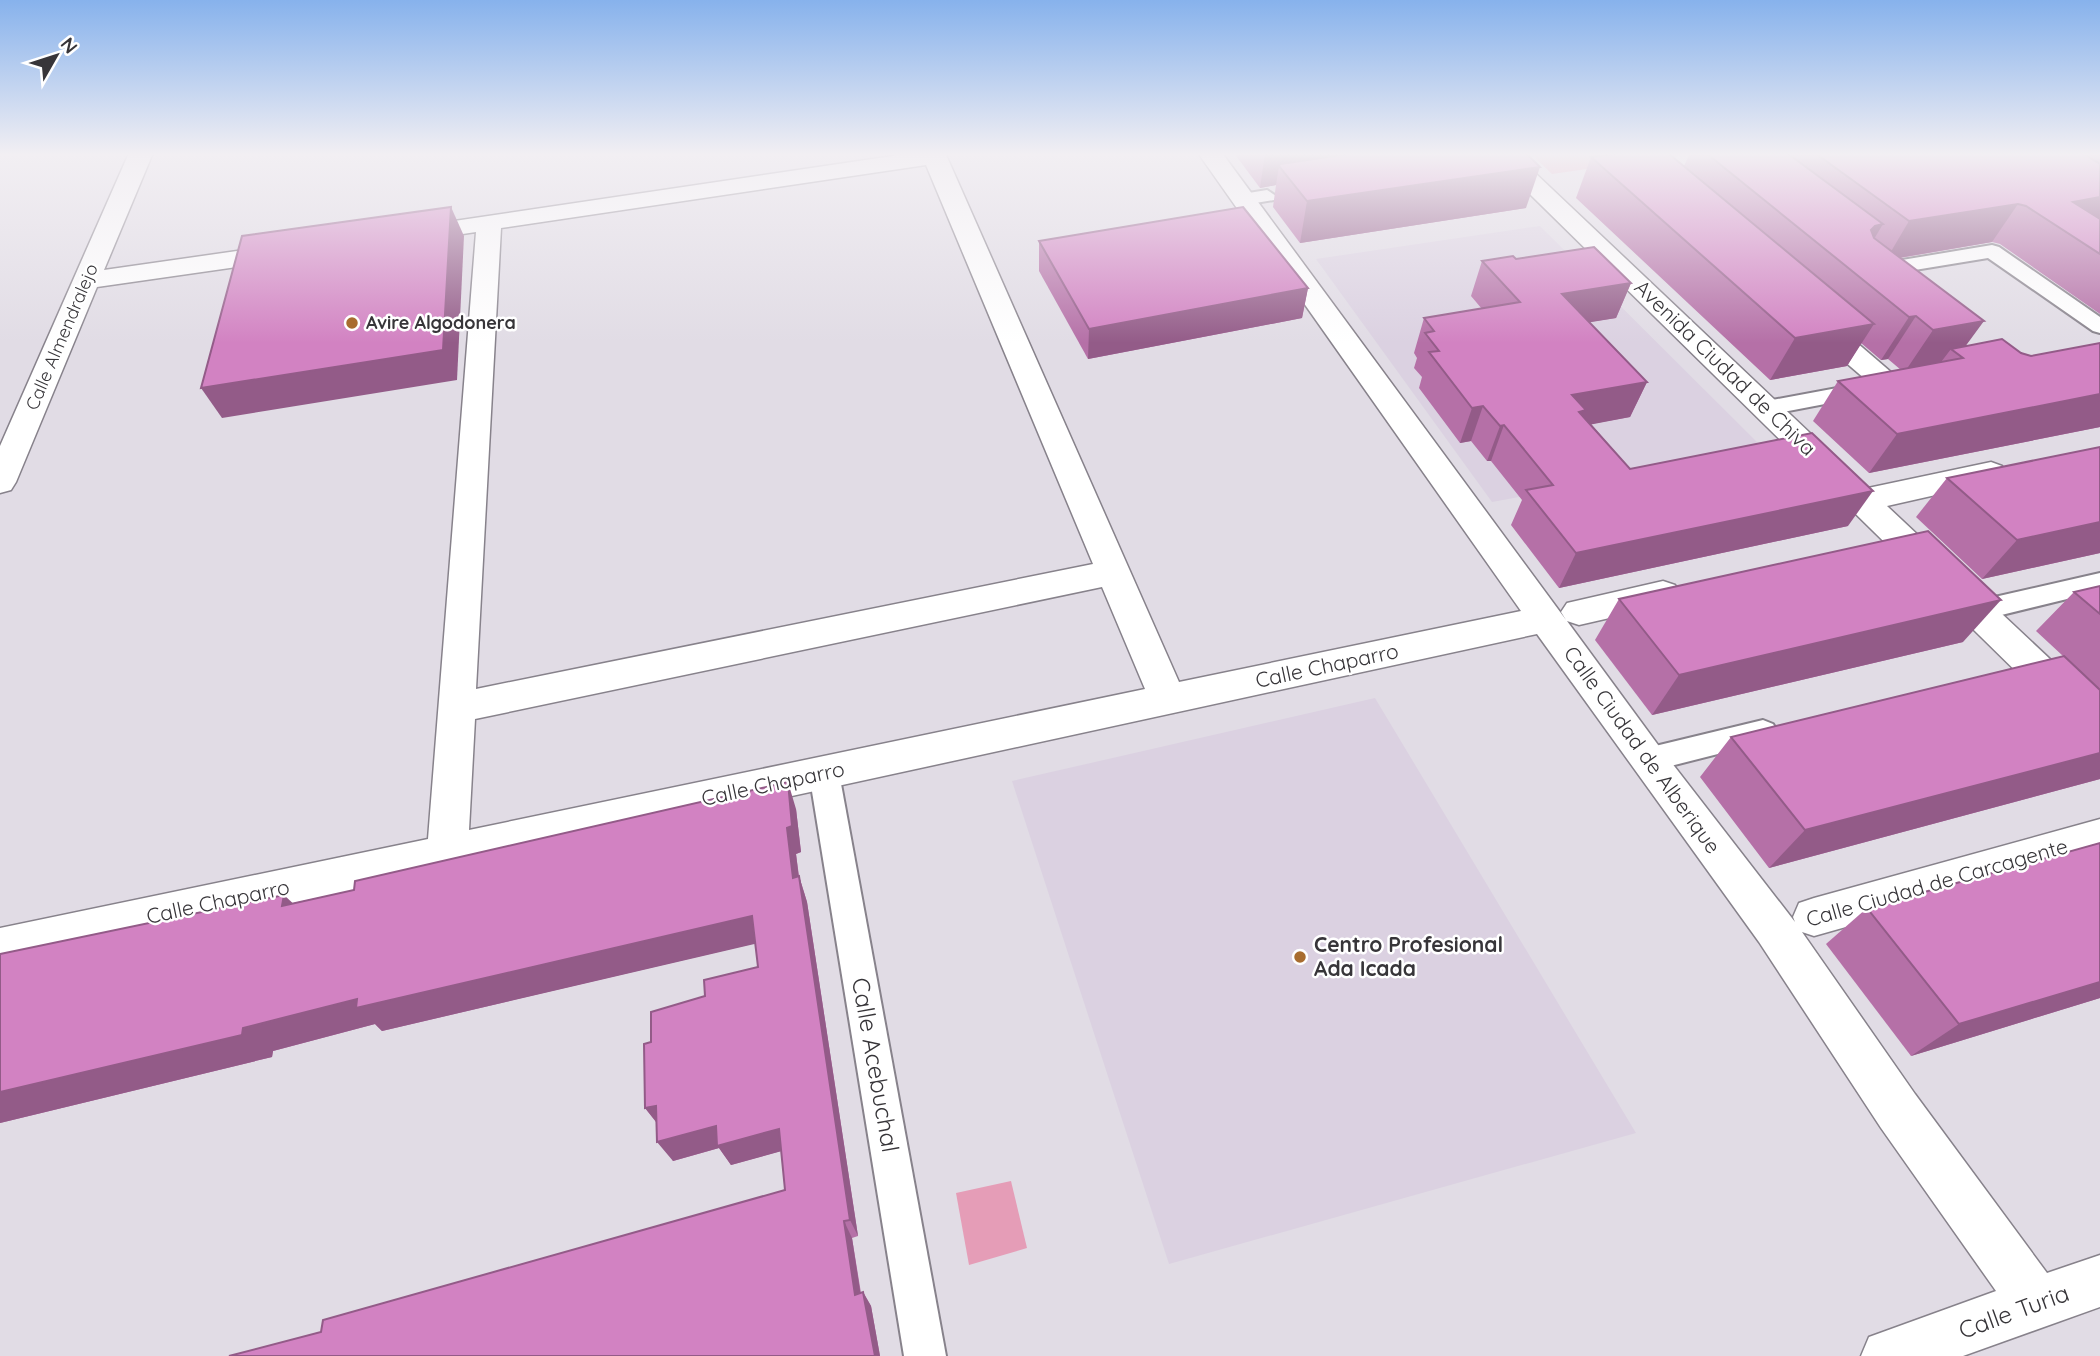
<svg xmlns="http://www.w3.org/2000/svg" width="2100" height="1356" font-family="Quicksand,sans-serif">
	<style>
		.built { fill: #dbd1e1 }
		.green { fill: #e59db7 }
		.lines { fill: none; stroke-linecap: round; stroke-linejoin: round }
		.pedestrian-casing { stroke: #87828b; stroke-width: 4 }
		.minor-casing { stroke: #87828b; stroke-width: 3 }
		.pedestrian { fill: #fff; fill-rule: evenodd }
		.minor { fill: #fff; fill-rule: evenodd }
		.wall { fill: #b570a7 }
		.shaded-wall { fill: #935b88 }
		.building { fill: #d282c2; stroke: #935b88; stroke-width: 2 }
		.poi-dot { fill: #a86c2f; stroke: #fff; stroke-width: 2.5 }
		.labels { text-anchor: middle; stroke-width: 5; stroke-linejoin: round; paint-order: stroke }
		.far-poi-label { font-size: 18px; font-weight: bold; fill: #373539; stroke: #fff; text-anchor: start }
		.far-street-label { font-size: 18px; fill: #373539; stroke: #fff }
		.street-label { font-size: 21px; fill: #373539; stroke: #fff }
		.poi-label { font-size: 21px; font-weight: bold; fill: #373539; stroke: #fff; text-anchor: start }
		.near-street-label { font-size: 24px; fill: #373539; stroke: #fff }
	</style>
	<rect width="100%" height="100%" fill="#e1dce5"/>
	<g class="built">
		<polygon points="1540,226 1767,452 1492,502 1316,259"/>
		<polygon points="1375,698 1636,1133 1169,1264 1012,781"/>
	</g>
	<g class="green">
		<polygon points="1530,153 1698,153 1552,174"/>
		<polygon points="1011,1181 1027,1248 969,1265 956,1193"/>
	</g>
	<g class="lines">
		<g class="pedestrian-casing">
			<g id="pedestrian">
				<polygon points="1267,190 1276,196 1274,200 1243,205 1234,199 1236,195"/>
				<polygon points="1992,245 1999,247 2100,317 2100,333 2093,331 1988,258 1872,277 1865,275 1862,271 1865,267 1872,265"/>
				<polygon points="1864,383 1872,385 1875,390 1872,395 1767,415 1759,413 1756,408 1759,403 1767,401"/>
				<polygon points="2100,573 2100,591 1977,621 1968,618 1964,611 1968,604 1977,601"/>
				<polygon points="1763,720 1773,724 1778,732 1773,740 1647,772 1637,769 1632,760 1637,751 1647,748"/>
				<polygon points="824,761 835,764 839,773 946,1356 904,1356 809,773 813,764"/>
			</g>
		</g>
		<g class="minor-casing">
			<g id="minor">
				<polygon points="129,153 153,153 104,270 286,244 295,247 299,252 295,257 286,260 97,287 16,482 11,490 0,493 0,446"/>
				<path d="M913 153H945L947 157 1179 682 1521 611 1198 153H1222L1566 620 1561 612 1567 603 1663 581 1675 585 1680 594 1675 603 1579 625 1567 621 1661 749 1795 922 1793 917 1799 903 1814 898 2100 819V855L1814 936 1802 932 1915 1094 2047 1273 2100 1255V1307L1963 1356H1861L1869 1337 1996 1291 1881 1128 1759 942 1537 634 0 968V928L428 839 476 232 409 242 400 239 396 234 400 229ZM926 165 1093 564 476 689 501 228ZM1102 587 1145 689 469 830 475 719Z"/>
				<polygon points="1488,153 1514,153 1868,488 1991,462 2002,466 2007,473 2002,480 1887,506 2100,706 2100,745 2087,741"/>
				<polygon points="1818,316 1828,318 1899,379 1904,385 1899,391 1889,394 1879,391 1808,330 1804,324 1808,318"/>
			</g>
		</g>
		<use href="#pedestrian" class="pedestrian"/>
		<use href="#minor" class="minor"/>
	</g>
	<g class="wall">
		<polygon points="1234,153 1526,153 1526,208 1300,243 1273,207 1276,185 1260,188"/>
		<polygon points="1690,153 2082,153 2087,156 2084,153 2100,153 2100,314 2000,244 1992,242 1900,258 1966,346 2021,353 2031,356 2100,343 2100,427 1869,473 1813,421 1838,381 1901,370 1888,359 1881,360 1861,343 1847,366 1770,380 1576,198 1591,157 1684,166"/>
		<polygon points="1039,241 1308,288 1302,318 1088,359 1039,271"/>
		<polygon points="1516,259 1631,283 1616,318 1589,322 1647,382 1630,417 1591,424 1630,469 1848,526 1559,588 1511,525 1522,500 1491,461 1487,461 1471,441 1460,443 1419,388 1422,377 1414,368 1417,358 1414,353 1424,318 1482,309 1471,296 1482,261"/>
		<polygon points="2100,447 2100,553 1982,579 1916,517 1947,478"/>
		<polygon points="2100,586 2100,779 1769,868 1700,777 1731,737 2063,656 2036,631 2074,592"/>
		<polygon points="1619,599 1963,642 1652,715 1595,640"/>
		<polygon points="796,809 801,852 796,854 799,876 807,902 858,1236 852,1238 861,1293 863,1292 871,1306 880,1356 229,1356 321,1332 785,1190 781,1151 731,1165 719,1148 673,1161 656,1122 645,1108 651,1042 705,996 758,967 756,943 382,1031 375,1024 273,1051 272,1057 0,1123 0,954 293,903 354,890"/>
		<polygon points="1867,908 2100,998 1911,1056 1826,944"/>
	</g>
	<g class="shaded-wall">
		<polygon points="1265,153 1474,153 1279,166 1276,185 1260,188"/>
		<polygon points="1540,167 1526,208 1300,243 1307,201"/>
		<polygon points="2100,197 2100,231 2073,202"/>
		<polygon points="2018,204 1992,242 1886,260 1909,221"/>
		<polygon points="451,207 464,236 457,380 222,418 201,388"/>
		<polygon points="1883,224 1858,266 1871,230 1875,226"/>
		<polygon points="1631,283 1616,318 1549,329 1562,294"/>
		<polygon points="1308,288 1302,318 1088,359 1089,329"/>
		<polygon points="1916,316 1888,359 1881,360 1909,317"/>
		<polygon points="1984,321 1959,355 1951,349 1938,366 1904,373 1933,330"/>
		<polygon points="1874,324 1847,366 1770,380 1795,338"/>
		<polygon points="1647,382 1630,417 1578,427 1572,395"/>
		<polygon points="2100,394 2100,427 1869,473 1897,434"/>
		<polygon points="1483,406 1471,441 1460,443 1472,408"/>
		<polygon points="1504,425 1491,461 1487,461 1500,426"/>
		<polygon points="1873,491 1848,526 1559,588 1576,553"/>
		<polygon points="2100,522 2100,553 1982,579 2017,540"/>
		<polygon points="2001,600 1963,642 1652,715 1679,675"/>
		<polygon points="2100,753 2100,779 1769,868 1805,830"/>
		<polygon points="788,782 796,809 801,852 796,854 802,904 793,878 787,828"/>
		<polygon points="799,876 807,902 858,1236 850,1220"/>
		<polygon points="284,895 311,920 282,906"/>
		<polygon points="752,916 763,942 382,1031 375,1024 273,1051 272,1057 0,1123 0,1092 357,999"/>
		<polygon points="2100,982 2100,998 1911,1056 1959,1024"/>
		<polygon points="656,1106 661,1128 645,1108"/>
		<polygon points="716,1126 779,1129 789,1149 731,1165 719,1148 673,1161 657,1142"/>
		<polygon points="844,1221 852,1238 863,1310 855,1295"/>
		<polygon points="863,1292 871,1306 880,1356 875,1356"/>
	</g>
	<g class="building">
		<polygon points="1355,153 1526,153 1540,167 1307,201 1279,166 1280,164"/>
		<polygon points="1623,153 1668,153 1874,324 1795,338 1591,157"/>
		<polygon points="1706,153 1787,153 1883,224 1875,226 1871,230 1874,238 1984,321 1933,330 1916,316 1909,317"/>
		<polygon points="1815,153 2082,153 2100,164 2100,197 2073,202 2100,219 2100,254 2026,206 2018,204 1909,221"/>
		<polygon points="451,207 443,350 201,388 242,236"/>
		<polygon points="1243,207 1308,288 1089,329 1039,241"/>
		<polygon points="1594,247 1631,283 1562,294 1647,382 1572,395 1586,410 1579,412 1630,469 1812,433 1873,491 1576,553 1526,490 1553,485 1504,425 1500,426 1483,406 1472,408 1429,352 1439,351 1425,333 1434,331 1424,318 1520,302 1482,261 1513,256 1516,259"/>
		<polygon points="2002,339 2021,353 2031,356 2100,343 2100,394 1897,434 1838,381 1963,358 1951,349"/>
		<polygon points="2100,447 2100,522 2017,540 1947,478"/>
		<polygon points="1928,531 2001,600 1679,675 1619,599"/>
		<polygon points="2100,586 2100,614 2074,592"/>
		<polygon points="2064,656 2100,690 2100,753 1805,830 1731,737"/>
		<polygon points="788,782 792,826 787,828 793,878 799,876 850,1220 844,1221 855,1295 863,1292 875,1356 229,1356 321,1332 323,1320 785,1190 779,1129 717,1146 716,1126 657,1142 656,1106 645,1108 644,1044 651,1042 651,1012 705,996 704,980 758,967 752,916 356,1008 357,999 243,1028 242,1035 0,1092 0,954 284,895 282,906 354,890 355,881"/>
		<polygon points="2100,843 2100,982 1959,1024 1867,908"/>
	</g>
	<linearGradient id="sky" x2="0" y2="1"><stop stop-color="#87b2ec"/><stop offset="0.45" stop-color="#f2eff3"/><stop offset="1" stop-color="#f2eff3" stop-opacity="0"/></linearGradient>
	<rect width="2100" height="343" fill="url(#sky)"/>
	<g class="poi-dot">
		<circle cx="352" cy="323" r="7"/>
		<circle cx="1300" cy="957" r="7"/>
	</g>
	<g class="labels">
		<g class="far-poi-label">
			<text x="366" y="329">Avire Algodonera</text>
		</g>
		<g class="far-street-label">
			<text transform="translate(62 337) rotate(-67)" y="6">Calle Almendralejo</text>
		</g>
		<g class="street-label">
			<text transform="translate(1725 368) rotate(44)" y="7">Avenida Ciudad de Chiva</text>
			<text transform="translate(1327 666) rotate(-12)" y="7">Calle Chaparro</text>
			<text transform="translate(1642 750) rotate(54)" y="7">Calle Ciudad de Alberique</text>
			<text transform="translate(773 784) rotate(-12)" y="7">Calle Chaparro</text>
			<text transform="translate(1937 883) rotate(-16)" y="7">Calle Ciudad de Carcagente</text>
			<text transform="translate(218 902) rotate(-12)" y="7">Calle Chaparro</text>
		</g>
		<g class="poi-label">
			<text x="1314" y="952">Centro Profesional<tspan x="1314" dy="24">Ada Icada</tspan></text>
		</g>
		<g class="near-street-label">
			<text transform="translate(875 1065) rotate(80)" y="8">Calle Acebuchal</text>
			<text transform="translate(2014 1312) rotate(-20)" y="8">Calle Turia</text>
		</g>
	</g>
	<g transform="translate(56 56) rotate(51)" stroke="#ffffff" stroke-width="5" paint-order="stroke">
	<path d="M0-5L12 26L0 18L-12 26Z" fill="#373539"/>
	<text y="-10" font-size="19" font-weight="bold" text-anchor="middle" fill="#373539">N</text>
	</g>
</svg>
